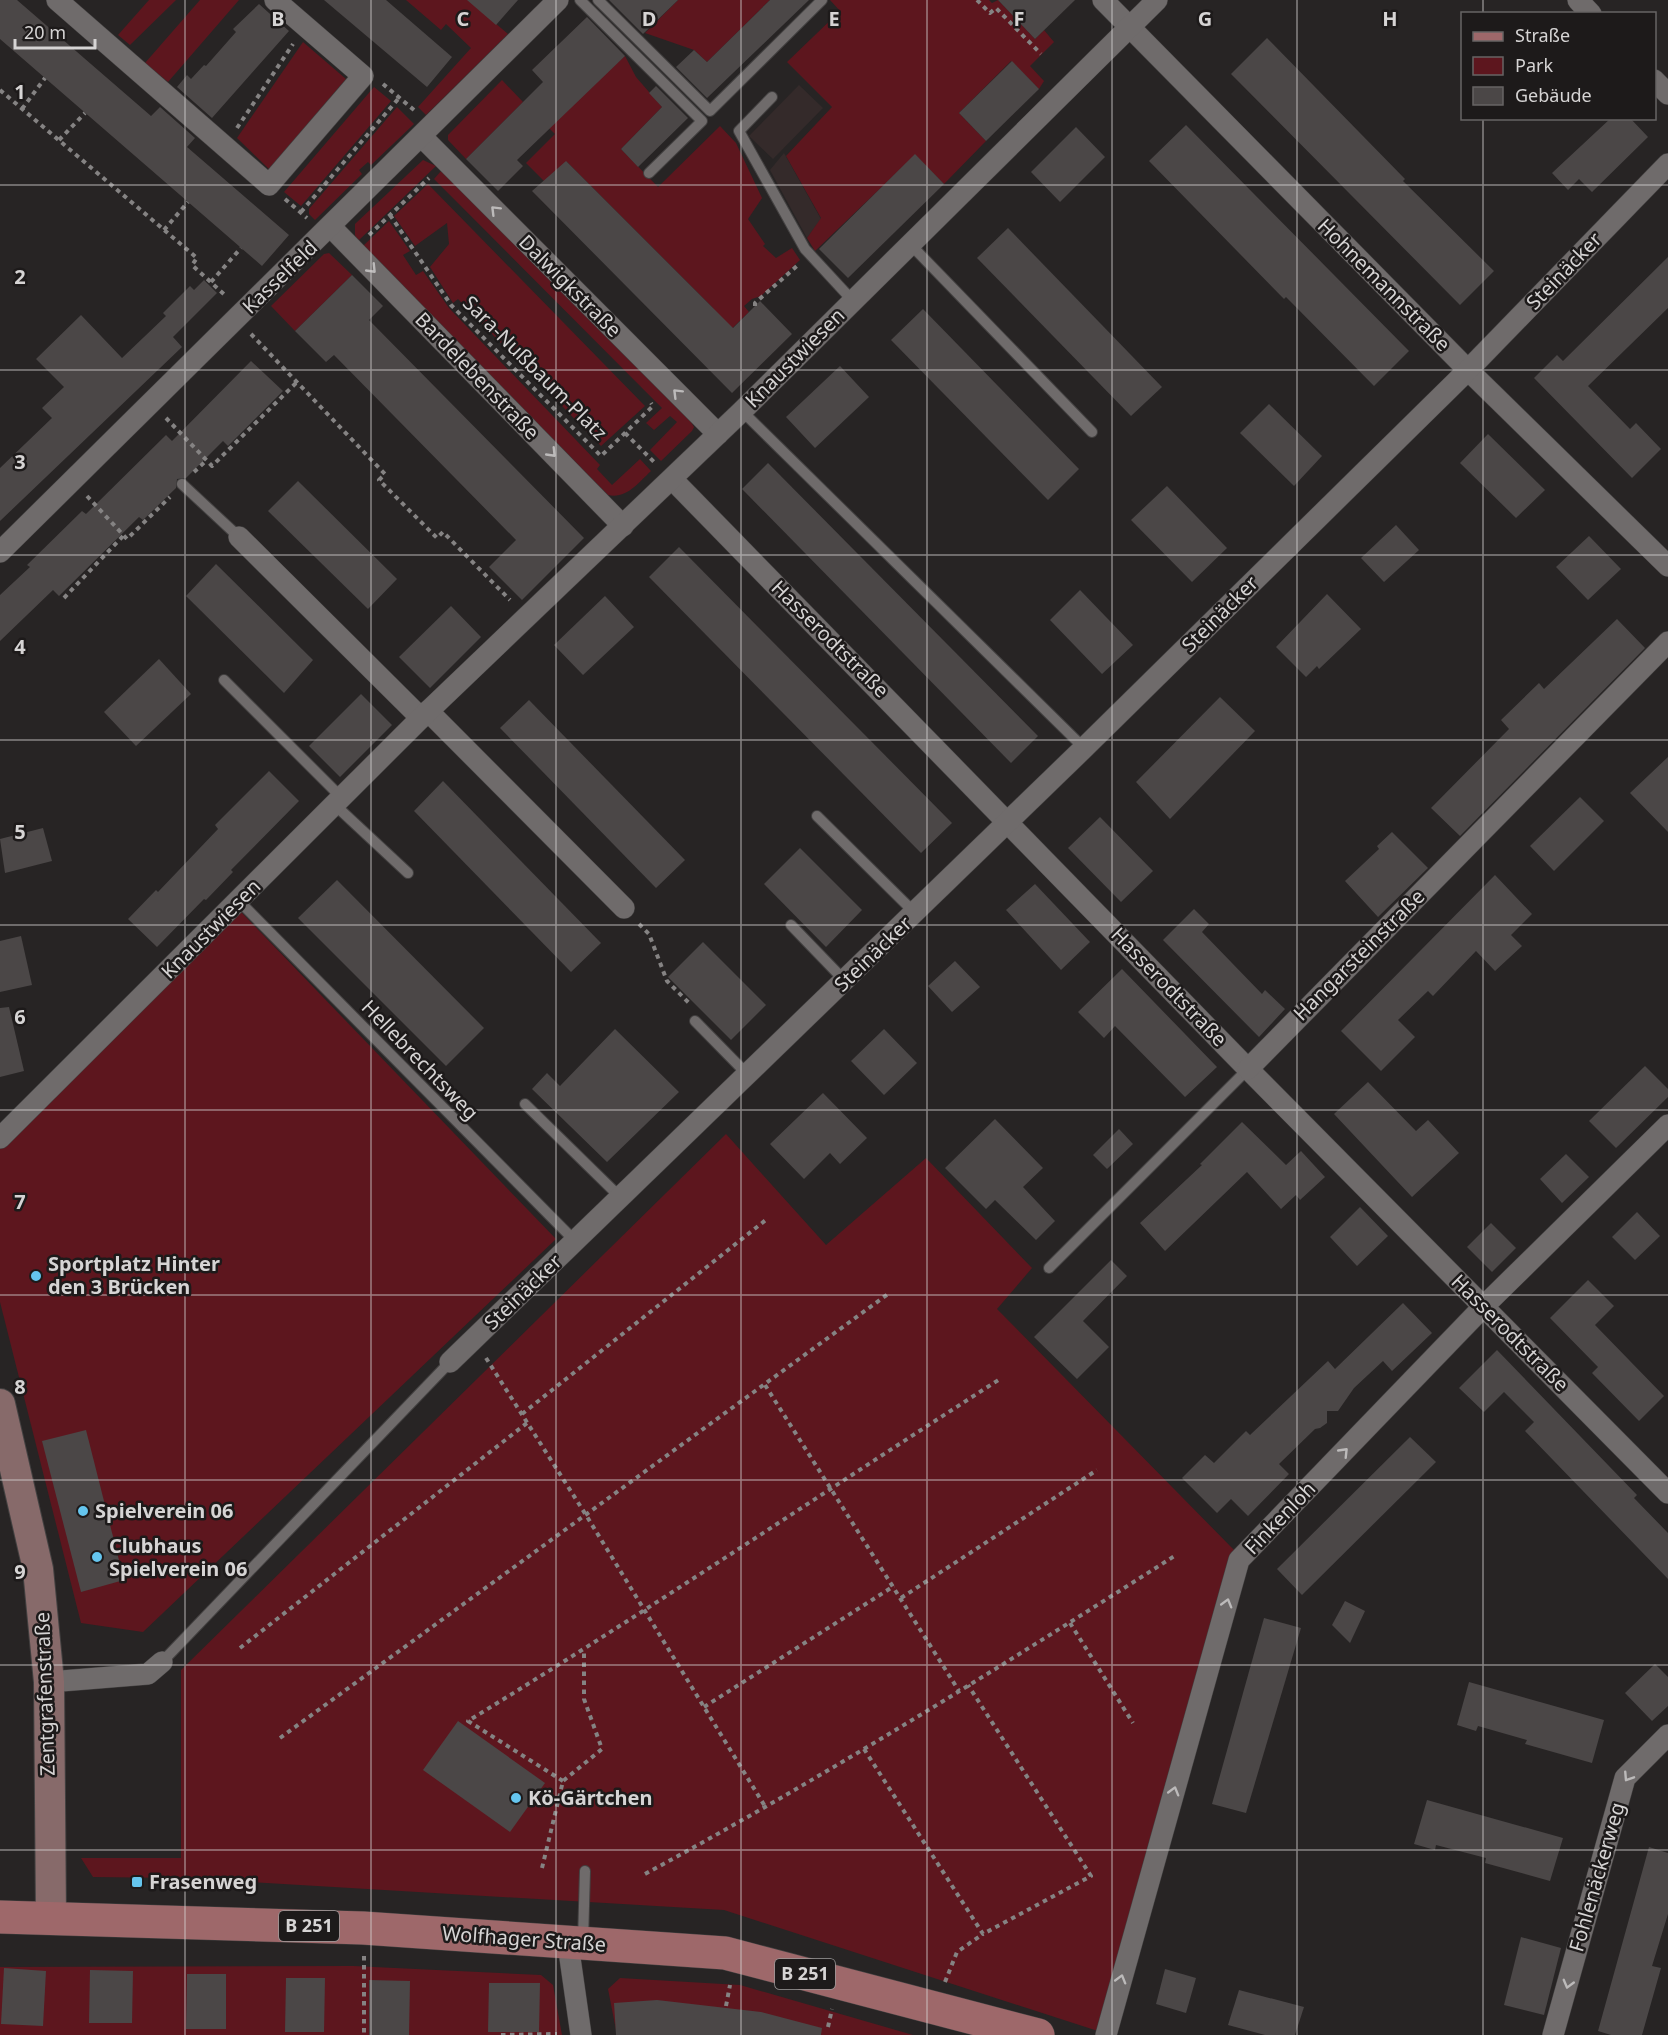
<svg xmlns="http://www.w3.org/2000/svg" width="1668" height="2035" font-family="'Noto Sans',sans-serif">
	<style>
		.built { fill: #342a2a }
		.green { fill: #5d161e }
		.building { fill: #4b4747 }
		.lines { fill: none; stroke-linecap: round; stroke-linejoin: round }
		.lane-casing { stroke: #434141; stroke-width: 12 }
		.street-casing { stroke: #434141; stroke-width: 22 }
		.secondary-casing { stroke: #434141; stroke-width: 32 }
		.primary-casing { stroke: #434141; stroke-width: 34 }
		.path { stroke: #858383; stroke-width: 4; stroke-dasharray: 4.5 4.5; stroke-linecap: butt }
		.lane { stroke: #6f6b6b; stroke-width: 10 }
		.street { stroke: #6f6b6b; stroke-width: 21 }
		.secondary { stroke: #876a6a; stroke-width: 30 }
		.primary { stroke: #9e686a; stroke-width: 33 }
		.oneway { stroke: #bcbaba }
		.grid { fill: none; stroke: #d6d4d4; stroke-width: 1.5; stroke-opacity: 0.55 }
		.poi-dot { fill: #65c5ee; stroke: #1d1a1a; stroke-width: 2 }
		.labels { text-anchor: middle; stroke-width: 5; stroke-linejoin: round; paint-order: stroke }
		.shield { fill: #1d1a1a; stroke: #9e9c9c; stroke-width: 1.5 }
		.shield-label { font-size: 18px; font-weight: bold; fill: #d6d4d4 }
		.street-label { font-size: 20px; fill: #d6d4d4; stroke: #1d1a1a }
		.poi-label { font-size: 20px; font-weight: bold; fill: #d6d4d4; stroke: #1d1a1a; text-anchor: start }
		.grid-label { font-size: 20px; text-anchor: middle; font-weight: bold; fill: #d6d4d4; stroke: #1d1a1a; stroke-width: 5; stroke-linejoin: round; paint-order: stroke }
	</style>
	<rect width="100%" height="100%" fill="#272424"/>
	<g class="built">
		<polygon points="799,85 823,108 773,159 749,136"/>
		<polygon points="784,153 821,219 807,238 770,170"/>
	</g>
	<g class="green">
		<polygon points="149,0 176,0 130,45 118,35"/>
		<polygon points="200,0 239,0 168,82 145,63"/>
		<polygon points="406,0 468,0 508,34 426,115 418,107 471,48 446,24 441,30"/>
		<polygon points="678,0 770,0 707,62 694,50 645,33"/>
		<polygon points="830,0 989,0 992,3 998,0 1035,39 1044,30 1054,42 1030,66 1044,81 1039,89 1011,61 959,113 986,141 944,184 915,155 815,251 807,238 821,218 786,156 832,107 787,62 840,11"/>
		<polygon points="303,42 346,79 269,169 237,138"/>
		<polygon points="625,56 636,77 662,107 621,149 658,187 720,126 736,143 762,198 748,219 765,244 763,246 776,258 792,248 800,260 761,296 752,299 744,306 749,312 720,340 713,308 567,162 546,183 526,163 555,134 546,125"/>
		<polygon points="502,80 523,102 466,159 448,140 448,135"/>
		<polygon points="374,87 391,101 301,206 284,192"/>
		<polygon points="397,107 414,124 371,165 368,162 359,170 362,174 315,220 309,214 309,209"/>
		<polygon points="423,160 436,166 358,241 355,235 355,224"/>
		<polygon points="441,171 691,422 694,427 692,431 661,461 650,450 677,422 670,416 654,430 646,423 662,408 434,179"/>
		<polygon points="428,184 645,406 601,446 458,299 453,303 430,267 449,244 447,223 415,246 394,216"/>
		<path d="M389 221 410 251 403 255 416 275 423 271 449 308 600 465 597 469 612 485 640 459 651 471C638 483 627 499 608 495L363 246Z"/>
		<polygon points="329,253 352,275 295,331 271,306 324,254"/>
		<polygon points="240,911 556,1239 143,1632 81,1623 0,1302 0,1148"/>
		<polygon points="726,1134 826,1245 926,1158 1032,1268 997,1309 1235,1551 1101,2032 724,1910 180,1878 93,1877 81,1858 181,1858 181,1670"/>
		<polygon points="353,1966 541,1975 553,1985 562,2035 0,2035 0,1967"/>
		<polygon points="620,1978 740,1985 913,2035 617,2035 608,1989"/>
	</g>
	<g class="building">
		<polygon points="0,0 17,0 151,116 160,107 195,138 187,147 289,235 262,266 0,39"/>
		<polygon points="324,0 386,0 452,57 427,87"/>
		<polygon points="467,0 518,0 496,25"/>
		<polygon points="609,0 678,0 643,34"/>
		<polygon points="770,0 809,0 707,98 676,67 694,50 707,62"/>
		<polygon points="998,0 1075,0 1035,39"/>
		<polygon points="259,4 289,31 212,118 177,87 187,75 191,79 204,65 206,66 236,32 233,29"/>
		<polygon points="587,17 625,56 517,160 523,166 498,191 466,159 543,82 532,70"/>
		<polygon points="1267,38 1405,179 1403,181 1494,271 1460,305 1231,74"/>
		<polygon points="1012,61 1039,89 986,141 959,113"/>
		<polygon points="656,86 688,118 638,167 621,149 662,107 649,93"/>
		<polygon points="1611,118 1630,118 1648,137 1592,192 1579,179 1568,190 1552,173"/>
		<polygon points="1186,125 1409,351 1374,386 1286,297 1284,299 1149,161"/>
		<polygon points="1076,127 1105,157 1060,202 1031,172"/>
		<polygon points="915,154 944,184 848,278 819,249"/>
		<polygon points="566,161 733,328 760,301 792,334 732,393 532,191"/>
		<polygon points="1008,228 1162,387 1131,416 977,258"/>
		<polygon points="1668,257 1668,308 1588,386 1630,429 1636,423 1661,449 1632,478 1534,378 1557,355 1563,361"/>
		<polygon points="352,275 383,306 369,320 584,538 522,600 489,567 516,540 334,355 326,362 295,331"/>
		<polygon points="204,280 217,293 173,337 182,347 0,521 0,468 52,418 42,408 64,387 36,359 81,315 122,358 166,316 163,313 190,286 194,290"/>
		<polygon points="923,309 1079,469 1048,500 891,340"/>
		<polygon points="251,361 283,391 228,446 223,441 186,478 177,479 176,488 143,520 139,517 59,596 53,590 0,641 0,595 30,567 27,565 82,511 86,514 166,435 172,441"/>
		<polygon points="840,366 869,397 815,448 786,417"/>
		<polygon points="1269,404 1322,456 1294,486 1240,433"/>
		<polygon points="1488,434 1545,490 1516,518 1460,463"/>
		<polygon points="768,463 1038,736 1011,763 742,489"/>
		<polygon points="298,481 397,579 368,609 268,511"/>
		<polygon points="1167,486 1227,548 1192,582 1131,520"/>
		<polygon points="1396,525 1419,550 1384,582 1361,558"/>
		<polygon points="1589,536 1621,569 1588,600 1556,567"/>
		<polygon points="679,547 952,823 921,853 649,577"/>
		<polygon points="216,564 313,660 284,693 186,596"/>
		<polygon points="1080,590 1133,645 1102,674 1050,620"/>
		<polygon points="1327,594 1361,629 1319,669 1317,666 1306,677 1276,647"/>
		<polygon points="605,596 634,627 583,675 554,645"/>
		<polygon points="451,606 481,637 430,688 399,657"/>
		<polygon points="1617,619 1645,648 1460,836 1431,808 1509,729 1501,720 1539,683 1544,689"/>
		<polygon points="159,659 191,694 136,746 104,712"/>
		<polygon points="361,694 392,725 340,777 309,746"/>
		<polygon points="1220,697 1255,731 1170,819 1136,782"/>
		<polygon points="529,700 685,860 656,888 500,728"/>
		<polygon points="1668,757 1668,832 1630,793"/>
		<polygon points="269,771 299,801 231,870 233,872 206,900 204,899 157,947 128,919 156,890 158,892 218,829 215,825"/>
		<polygon points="443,781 601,943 571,972 414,811"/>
		<polygon points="1580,797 1604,821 1554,871 1530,846"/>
		<polygon points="1100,817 1153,871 1121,902 1068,848"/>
		<polygon points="43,828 52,861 5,873 0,839"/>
		<polygon points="1392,832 1428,868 1378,917 1345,881 1379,849 1377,846"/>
		<polygon points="800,848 862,910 826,947 764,884"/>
		<polygon points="1495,875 1532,914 1511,935 1522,946 1495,971 1476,951 1433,996 1428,991 1398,1020 1415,1037 1381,1071 1341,1031"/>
		<polygon points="337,880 484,1028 446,1066 298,918"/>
		<polygon points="1035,884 1090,942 1061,970 1006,910"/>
		<polygon points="1194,909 1209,924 1202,932 1262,994 1265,990 1285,1009 1259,1037 1163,940"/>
		<polygon points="21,936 32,985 0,992 0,941"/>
		<polygon points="703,942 766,1005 731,1040 668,977"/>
		<polygon points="955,961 980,987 952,1012 928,986"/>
		<polygon points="1122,969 1217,1067 1185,1097 1115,1026 1104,1038 1078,1012"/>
		<polygon points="9,1007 24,1071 0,1077 0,1008"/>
		<polygon points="615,1029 679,1092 607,1162 532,1089 547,1073 560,1086"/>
		<polygon points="884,1029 917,1063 884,1095 851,1061"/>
		<polygon points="1645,1066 1668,1089 1668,1097 1616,1148 1589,1121"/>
		<polygon points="1368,1082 1416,1131 1428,1120 1459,1153 1412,1197 1334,1114"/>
		<polygon points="823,1093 867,1138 840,1164 830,1153 804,1179 770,1144"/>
		<polygon points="995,1119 1043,1168 1023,1187 1055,1221 1036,1240 995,1200 986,1209 945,1168"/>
		<polygon points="1242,1122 1286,1165 1301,1151 1325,1177 1300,1200 1296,1195 1281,1209 1247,1172 1165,1251 1140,1223 1202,1165 1200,1164"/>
		<polygon points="1119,1129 1133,1144 1107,1169 1093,1155"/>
		<polygon points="1566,1154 1589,1177 1562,1203 1540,1179"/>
		<polygon points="1360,1207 1388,1236 1357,1266 1330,1237"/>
		<polygon points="1637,1212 1660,1236 1635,1260 1612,1237"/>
		<polygon points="1491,1223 1516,1248 1492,1272 1467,1247"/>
		<polygon points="1111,1260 1127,1276 1083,1321 1109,1347 1077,1379 1034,1337"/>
		<polygon points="1588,1280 1614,1306 1595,1325 1664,1396 1639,1421 1592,1373 1598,1367 1550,1318"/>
		<polygon points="1403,1303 1432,1333 1392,1371 1383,1361 1354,1388 1338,1411 1327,1411 1327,1423 1320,1428 1315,1429 1279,1464 1289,1474 1248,1516 1231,1499 1217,1513 1182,1478 1205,1455 1214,1463 1246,1431 1250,1435 1328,1361 1335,1369"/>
		<polygon points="1497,1350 1637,1495 1634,1498 1668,1533 1668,1579 1525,1431 1534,1422 1504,1392 1484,1412 1459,1388"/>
		<polygon points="86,1430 124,1580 81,1592 42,1441"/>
		<polygon points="1410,1437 1436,1462 1302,1595 1277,1569"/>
		<polygon points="1345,1601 1365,1611 1350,1643 1332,1625"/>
		<polygon points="1264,1618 1301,1628 1246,1813 1212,1804"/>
		<polygon points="1655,1664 1668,1677 1668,1706 1652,1721 1625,1693"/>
		<polygon points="1469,1682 1604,1720 1592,1763 1525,1744 1527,1740 1478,1726 1476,1731 1457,1725"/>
		<polygon points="458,1721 545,1783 510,1832 423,1770"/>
		<polygon points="1427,1800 1563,1838 1550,1881 1485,1863 1486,1858 1436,1845 1435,1850 1414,1844"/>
		<polygon points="1649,1847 1668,1853 1668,1914 1652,1966 1661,1968 1642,2035 1611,2035 1598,2031"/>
		<polygon points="1521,1937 1561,1948 1544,2015 1504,2005"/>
		<polygon points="4,1968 46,1971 43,2026 1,2024"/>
		<polygon points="1165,1969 1196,1978 1186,2013 1156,2004"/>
		<polygon points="90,1970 133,1971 132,2023 89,2023"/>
		<polygon points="187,1974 226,1974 226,2029 186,2029"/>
		<polygon points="286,1978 325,1978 324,2032 285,2032"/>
		<polygon points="369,1980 410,1981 409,2035 369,2035"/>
		<polygon points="489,1983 540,1983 539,2032 488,2032"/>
		<polygon points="1239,1990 1304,2007 1295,2035 1265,2035 1228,2025"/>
		<polygon points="657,2000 761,2012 822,2028 821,2035 616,2035 614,2003"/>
	</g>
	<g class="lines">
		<g class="lane-casing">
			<g id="lane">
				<polyline points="580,0 702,121 649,173"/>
				<polyline points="598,0 710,111 822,0"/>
				<polyline points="772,97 739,131 805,249 853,301"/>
				<polyline points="910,244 1092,432"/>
				<polyline points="742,411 1084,748"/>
				<polyline points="182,484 239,537"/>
				<polyline points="224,680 342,798"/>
				<polyline points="335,805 408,873"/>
				<polyline points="817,816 915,913"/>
				<polyline points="239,901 576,1242"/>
				<polyline points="791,925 845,981"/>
				<polyline points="695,1021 748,1075"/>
				<polyline points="525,1104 621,1198"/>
				<polyline points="1049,1268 1248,1069"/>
				<polyline points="162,1662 450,1362"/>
				<polyline points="583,1941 585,1871"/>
			</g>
		</g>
		<g class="street-casing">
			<g id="street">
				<polyline points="57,0 269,185 363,76 275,0"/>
				<polyline points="1103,0 1468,370 1668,566"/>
				<polyline points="1578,0 1591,14"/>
				<polyline points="1654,80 1668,94"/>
				<polyline points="422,137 718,434"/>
				<polyline points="331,227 623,526"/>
				<polyline points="672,479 1248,1069 1668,1493"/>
				<polyline points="239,537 421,718"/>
				<polyline points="0,552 558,0"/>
				<polyline points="428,711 624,908"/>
				<polyline points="1248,1069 1668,642"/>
				<polyline points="0,1138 421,718 742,411 1157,0"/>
				<polyline points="450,1362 1084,748 1468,370 1668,164"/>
				<polyline points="49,1682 148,1674 162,1662"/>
				<polyline points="568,1944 581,2035"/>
				<polyline points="1106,2035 1239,1560 1484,1306 1668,1125"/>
				<polyline points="1553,2035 1625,1778 1668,1735"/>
			</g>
		</g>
		<g class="secondary-casing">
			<polyline id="secondary" points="0,1404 38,1569 49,1682 51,1917"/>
		</g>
		<g class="primary-casing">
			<polyline id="primary" points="0,1917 363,1928 725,1953 1038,2035"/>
		</g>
		<g class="path">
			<polyline points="977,0 990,13 996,8 1041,54"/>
			<polyline points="383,84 414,110"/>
			<polyline points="0,90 197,258 192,265 226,296"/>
			<polyline points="22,109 45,78"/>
			<polyline points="237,128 293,44"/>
			<polyline points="59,140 85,113"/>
			<polyline points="285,199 307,218"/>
			<polyline points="301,212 399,98"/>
			<polyline points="390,215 451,305 601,456 653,406 651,403"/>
			<polyline points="164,230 188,202"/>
			<polyline points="369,235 429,178"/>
			<polyline points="211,282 241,248"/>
			<polyline points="755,306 755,303 798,265"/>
			<polyline points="251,334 385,474 379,480 437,538 443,532 510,600"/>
			<polyline points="166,418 212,466 297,382"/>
			<polyline points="625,433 654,462"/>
			<polyline points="194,472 207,460"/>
			<polyline points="87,496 127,539 170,497"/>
			<polyline points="64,598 124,535"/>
			<polyline points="639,924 649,934 667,981 690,1004"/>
			<polyline points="486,1358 586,1515 766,1808"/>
			<polyline points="765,1385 959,1691"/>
			<polyline points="522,1414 767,1219"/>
			<polyline points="901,1598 1097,1470"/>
			<polyline points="1070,1623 1133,1723"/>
			<polyline points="240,1648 527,1423"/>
			<polyline points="704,1707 894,1586"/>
			<polyline points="280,1738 888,1294"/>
			<polyline points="864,1749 983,1934 1091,1876 968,1685"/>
			<path d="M563 1781 468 1721C648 1611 822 1493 1000 1379"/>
			<polyline points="542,1868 563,1781 602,1749 584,1699 584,1650"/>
			<path d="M645 1874C826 1776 1002 1666 1176 1555"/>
			<polyline points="364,1956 364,2035"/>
			<polyline points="945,1982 957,1952 983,1934"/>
			<polyline points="726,2006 730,1985"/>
			<polyline points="828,2027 832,2009"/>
			<polyline points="501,2035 557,2034"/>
		</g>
		<use href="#lane" class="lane"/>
		<use href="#street" class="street"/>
		<use href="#secondary" class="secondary"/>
		<use href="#primary" class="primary"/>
	</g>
	<defs><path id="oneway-chevron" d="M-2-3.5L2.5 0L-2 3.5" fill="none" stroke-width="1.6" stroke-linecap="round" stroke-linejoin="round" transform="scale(1.5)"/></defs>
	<g class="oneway">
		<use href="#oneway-chevron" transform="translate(495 210) rotate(-135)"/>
		<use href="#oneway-chevron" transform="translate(372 269) rotate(46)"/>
		<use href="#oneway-chevron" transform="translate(677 393) rotate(-135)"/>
		<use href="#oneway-chevron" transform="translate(552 453) rotate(46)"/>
		<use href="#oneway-chevron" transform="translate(1344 1452) rotate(-46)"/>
		<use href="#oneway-chevron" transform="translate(1227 1603) rotate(-74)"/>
		<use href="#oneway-chevron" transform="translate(1628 1777) rotate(123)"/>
		<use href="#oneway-chevron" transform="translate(1174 1791) rotate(-74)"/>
		<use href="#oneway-chevron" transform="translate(1121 1979) rotate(-74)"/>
		<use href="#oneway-chevron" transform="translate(1568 1984) rotate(105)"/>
	</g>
	<path class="grid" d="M185 0V2035M371 0V2035M556 0V2035M741 0V2035M927 0V2035M1112 0V2035M1297 0V2035M1483 0V14M1483 118V2035M0 185H1668M0 370H1668M0 555H1668M0 740H1668M0 925H1668M0 1110H1668M0 1295H1668M0 1480H1668M0 1665H1668M0 1850H1668"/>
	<g class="poi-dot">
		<circle cx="36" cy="1276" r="6"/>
		<circle cx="83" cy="1511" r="6"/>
		<circle cx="97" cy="1557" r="6"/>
		<circle cx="516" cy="1798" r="6"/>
		<rect x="131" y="1876" width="12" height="12" rx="3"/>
	</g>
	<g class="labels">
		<g class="shield">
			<rect x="279" y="1911" width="60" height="30" rx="4.5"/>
			<rect x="775" y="1959" width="60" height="30" rx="4.5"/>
		</g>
		<g class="shield-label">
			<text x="309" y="1932">B 251</text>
			<text x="805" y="1980">B 251</text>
		</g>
		<g class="street-label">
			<text transform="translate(1564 271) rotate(-46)" y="7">Steinäcker</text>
			<text transform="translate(280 277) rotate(-44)" y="7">Kasselfeld</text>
			<text transform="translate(1384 285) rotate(45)" y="7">Hohnemannstraße</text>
			<text transform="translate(570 286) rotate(45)" y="7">Dalwigkstraße</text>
			<text transform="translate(795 358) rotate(-45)" y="7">Knaustwiesen</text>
			<text transform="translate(535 368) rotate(45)" y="7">Sara-Nußbaum-Platz</text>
			<text transform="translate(477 376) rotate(46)" y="7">Bardelebenstraße</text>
			<text transform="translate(1220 614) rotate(-45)" y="7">Steinäcker</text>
			<text transform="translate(830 639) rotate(45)" y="7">Hasserodtstraße</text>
			<text transform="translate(211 929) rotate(-45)" y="7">Knaustwiesen</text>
			<text transform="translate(873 954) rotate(-44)" y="7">Steinäcker</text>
			<text transform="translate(1359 955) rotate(-45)" y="7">Hangarsteinstraße</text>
			<text transform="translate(1169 987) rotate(46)" y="7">Hasserodtstraße</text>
			<text transform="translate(420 1060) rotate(46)" y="7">Hellebrechtsweg</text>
			<text transform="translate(523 1292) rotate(-44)" y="7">Steinäcker</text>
			<text transform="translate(1510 1333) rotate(45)" y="7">Hasserodtstraße</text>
			<text transform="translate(1280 1518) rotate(-46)" y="7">Finkenloh</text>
			<text transform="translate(45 1694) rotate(-92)" y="7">Zentgrafenstraße</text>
			<text transform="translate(1597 1877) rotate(-74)" y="7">Fohlenäckerweg</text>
			<text transform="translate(524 1939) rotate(4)" y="7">Wolfhager Straße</text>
		</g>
		<g class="poi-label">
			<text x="48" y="1271">Sportplatz Hinter<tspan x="48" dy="23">den 3 Brücken</tspan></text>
			<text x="95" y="1518">Spielverein 06</text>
			<text x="109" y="1553">Clubhaus<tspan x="109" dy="23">Spielverein 06</tspan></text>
			<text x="528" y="1805">Kö-Gärtchen</text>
			<text x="149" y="1889">Frasenweg</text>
		</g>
	</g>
	<g class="grid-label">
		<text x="278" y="26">B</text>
		<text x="463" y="26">C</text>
		<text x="649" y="26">D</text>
		<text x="834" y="26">E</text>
		<text x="1019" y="26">F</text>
		<text x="1205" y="26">G</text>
		<text x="1390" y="26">H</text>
		<text x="20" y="99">1</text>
		<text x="20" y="284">2</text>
		<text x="20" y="469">3</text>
		<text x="20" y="654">4</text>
		<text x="20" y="839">5</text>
		<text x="20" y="1024">6</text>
		<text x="20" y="1209">7</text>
		<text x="20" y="1394">8</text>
		<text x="20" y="1579">9</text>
	</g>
	<rect x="1461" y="12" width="195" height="108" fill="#1d1a1a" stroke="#676464" stroke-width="1.5"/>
	<rect x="1473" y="32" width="30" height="9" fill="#9e686a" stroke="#676464" stroke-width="1.5"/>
	<text x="1515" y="42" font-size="18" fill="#d6d4d4">Straße</text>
	<rect x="1473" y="57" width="30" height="18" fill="#5d161e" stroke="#676464" stroke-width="1.5"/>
	<text x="1515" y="72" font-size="18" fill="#d6d4d4">Park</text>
	<rect x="1473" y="87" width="30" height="18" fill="#4b4747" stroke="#676464" stroke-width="1.5"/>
	<text x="1515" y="102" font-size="18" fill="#d6d4d4">Gebäude</text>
	<path d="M15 39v9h80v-9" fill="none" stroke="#d6d4d4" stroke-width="3"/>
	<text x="24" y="39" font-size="18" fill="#d6d4d4" stroke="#1d1a1a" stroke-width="4.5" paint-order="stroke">20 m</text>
</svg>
